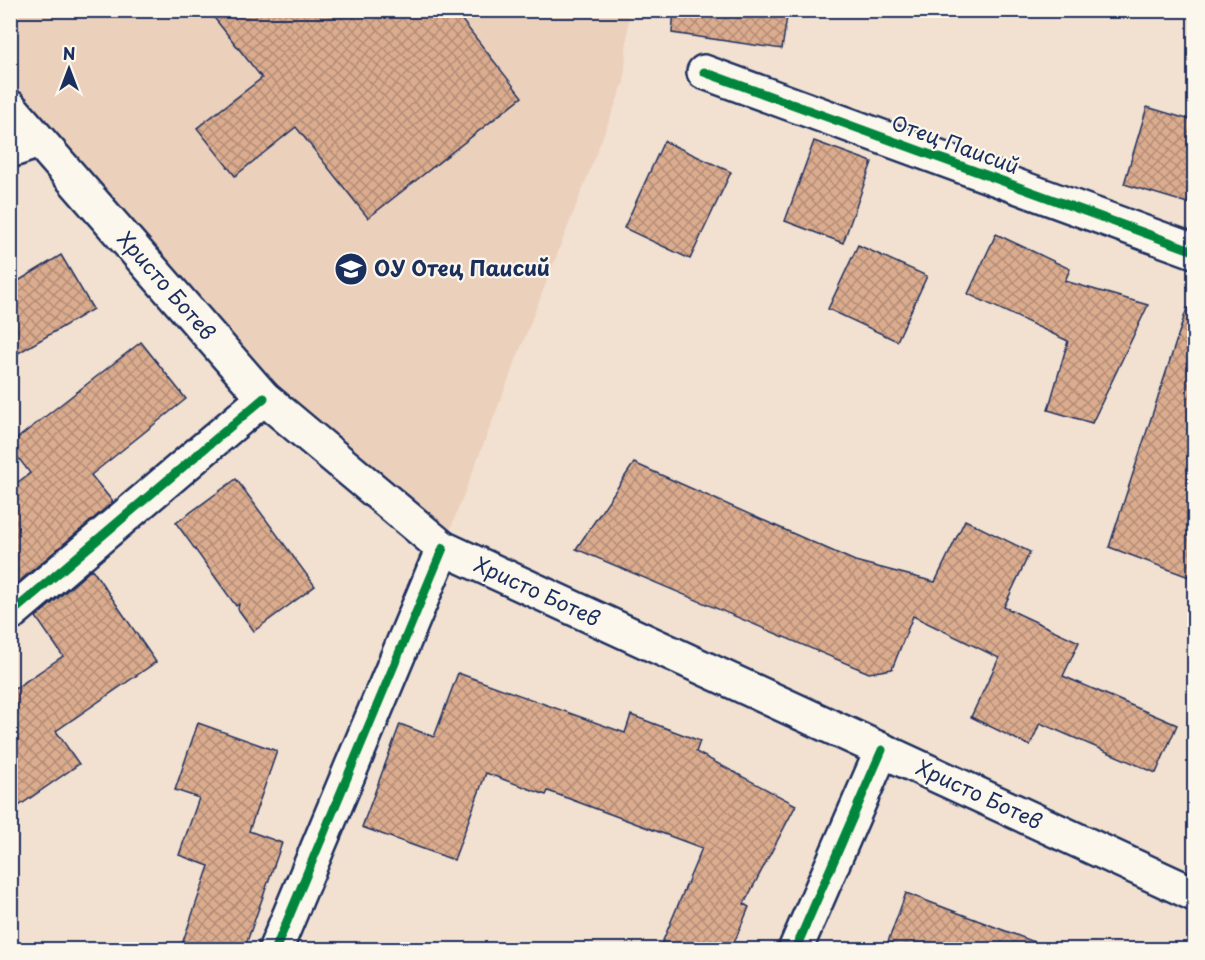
<svg xmlns="http://www.w3.org/2000/svg" width="1205" height="960" font-family="'Playpen Sans',sans-serif">
	<style>
		.built { fill: #ebd0bc }
		.building { fill: url(#building-cross-hatch); stroke: #1b2f5e; stroke-width: 1.5 }
		.lines { fill: none; stroke-linecap: round; stroke-linejoin: round }
		.street-casing { stroke: #1b2f5e; stroke-width: 38 }
		.secondary-casing { stroke: #1b2f5e; stroke-width: 38 }
		.street { stroke: #fbf7ec; stroke-width: 33 }
		.secondary { stroke: #fbf7ec; stroke-width: 33 }
		.cycleway-casing { stroke: #fbf7ec; stroke-width: 13 }
		.cycleway { stroke: #00873e; stroke-width: 9 }
		.labels { text-anchor: middle; stroke-width: 4.5; stroke-linejoin: round; paint-order: stroke }
		.street-label { font-size: 21px; fill: #1b2f5e; stroke: #fbf7ec }
		.poi-label { font-size: 21px; font-weight: bold; fill: #1b2f5e; stroke: #fbf7ec; text-anchor: start }
	</style>
	<defs>
		<pattern id="building-cross-hatch" width="8" height="8" patternUnits="userSpaceOnUse" patternTransform="scale(1.5)"><rect width="8" height="8" fill="#dcac8e"/><path d="M0 0l8 8M0 8l8-8" fill="none" stroke="#b28c77"/></pattern>
	</defs>
	<rect width="100%" height="100%" fill="#f2e0d0"/>
	<filter id="ink" filterUnits="userSpaceOnUse"><feTurbulence type="fractalNoise" baseFrequency=".0167" numOctaves="2"/><feDisplacementMap in="SourceGraphic" scale="12" xChannelSelector="R" yChannelSelector="G"/><feConvolveMatrix kernelMatrix="1 2 1 2 8 2 1 2 1" color-interpolation-filters="sRGB"/></filter>
	<g filter="url(#ink)">
		<polygon class="built" points="10,11 629,11 624,82 443,548 264,398 11,107"/>
		<g class="building">
			<polygon points="208,10 454,10 522,97 368,218 296,127 235,176 197,128 262,78"/>
			<polygon points="674,10 788,10 782,49 672,33"/>
			<polygon points="1147,107 1194,121 1194,205 1124,184"/>
			<polygon points="664,141 731,172 690,259 624,228"/>
			<polygon points="814,141 872,162 843,243 785,221"/>
			<polygon points="996,234 1070,269 1065,281 1148,305 1092,423 1048,410 1068,341 968,294"/>
			<polygon points="858,245 927,276 897,341 828,309"/>
			<polygon points="61,255 93,309 10,358 10,286"/>
			<polygon points="1187,308 1194,309 1194,579 1109,547"/>
			<polygon points="141,342 186,399 91,475 113,502 14,586 10,580 10,488 30,473 10,447 10,444"/>
			<polygon points="634,463 855,561 935,582 965,520 1030,552 1004,607 1079,642 1063,676 1177,725 1156,773 1040,723 1030,746 971,717 999,658 913,616 892,669 869,673 576,549"/>
			<polygon points="236,479 315,586 254,631 238,609 239,604 236,606 176,523"/>
			<polygon points="92,569 156,662 56,731 79,764 10,812 10,692 63,656 36,617"/>
			<polygon points="458,673 625,733 631,715 700,741 696,752 796,805 744,904 749,907 731,950 659,950 702,848 548,791 546,795 486,773 454,860 362,827 400,724 434,737"/>
			<polygon points="198,723 277,751 249,831 282,843 244,950 180,950 209,866 179,855 199,798 175,790"/>
			<polygon points="906,893 1045,946 1044,950 885,950"/>
		</g>
		<g class="lines">
			<g class="street-casing">
				<g id="street">
					<polyline points="704,72 1194,251"/>
					<polyline points="10,151 39,141"/>
					<polyline points="10,614 264,398"/>
					<polyline points="275,950 443,548"/>
					<polyline points="795,950 882,750"/>
				</g>
			</g>
			<g class="secondary-casing">
				<polyline id="secondary" points="10,107 264,398 443,548 1194,894"/>
			</g>
			<use href="#street" class="street"/>
			<use href="#secondary" class="secondary"/>
			<g class="cycleway-casing">
				<g id="cycleway">
					<polyline points="704,72 1194,251"/>
					<polyline points="10,614 264,398"/>
					<polyline points="275,950 443,548"/>
					<polyline points="795,950 882,750"/>
				</g>
			</g>
			<use href="#cycleway" class="cycleway"/>
		</g>
	</g>
	<defs>
		<g id="school-disc" transform="scale(1.725)"><circle r="9.5" fill="#1b2f5e" stroke="#fbf7ec"/><path d="M0-5L7-2L0 1L-7-2ZM-4 1L0 2.5L4 1V4Q0 6-4 4Z" fill="#fff"/></g>
	</defs>
	<g fill-rule="evenodd">
		<use href="#school-disc" x="351" y="269"/>
	</g>
	<g class="labels">
		<g class="street-label">
			<text transform="translate(955 145) rotate(20)" y="7">Отец Паисий</text>
			<text transform="translate(166 286) rotate(49)" y="7">Христо Ботев</text>
			<text transform="translate(537 592) rotate(25)" y="7">Христо Ботев</text>
			<text transform="translate(979 795) rotate(25)" y="7">Христо Ботев</text>
		</g>
		<g class="poi-label">
			<text x="374" y="276">ОУ Отец Паисий</text>
		</g>
	</g>
	<rect width="1205" height="960" fill="none" stroke="#fbf7ec" stroke-width="36"/>
	<rect x="18" y="18" width="1169" height="924" fill="none" stroke="#1b2f5e" stroke-width="2" filter="url(#ink)"/>
	<g transform="translate(69 69)" stroke="#fbf7ec" stroke-width="4.5" paint-order="stroke">
	<path d="M0-4.5L10 22L0 15L-10 22Z" fill="#1b2f5e"/>
	<text y="-9" font-size="16" font-weight="bold" text-anchor="middle" fill="#1b2f5e">N</text>
	</g>
</svg>
